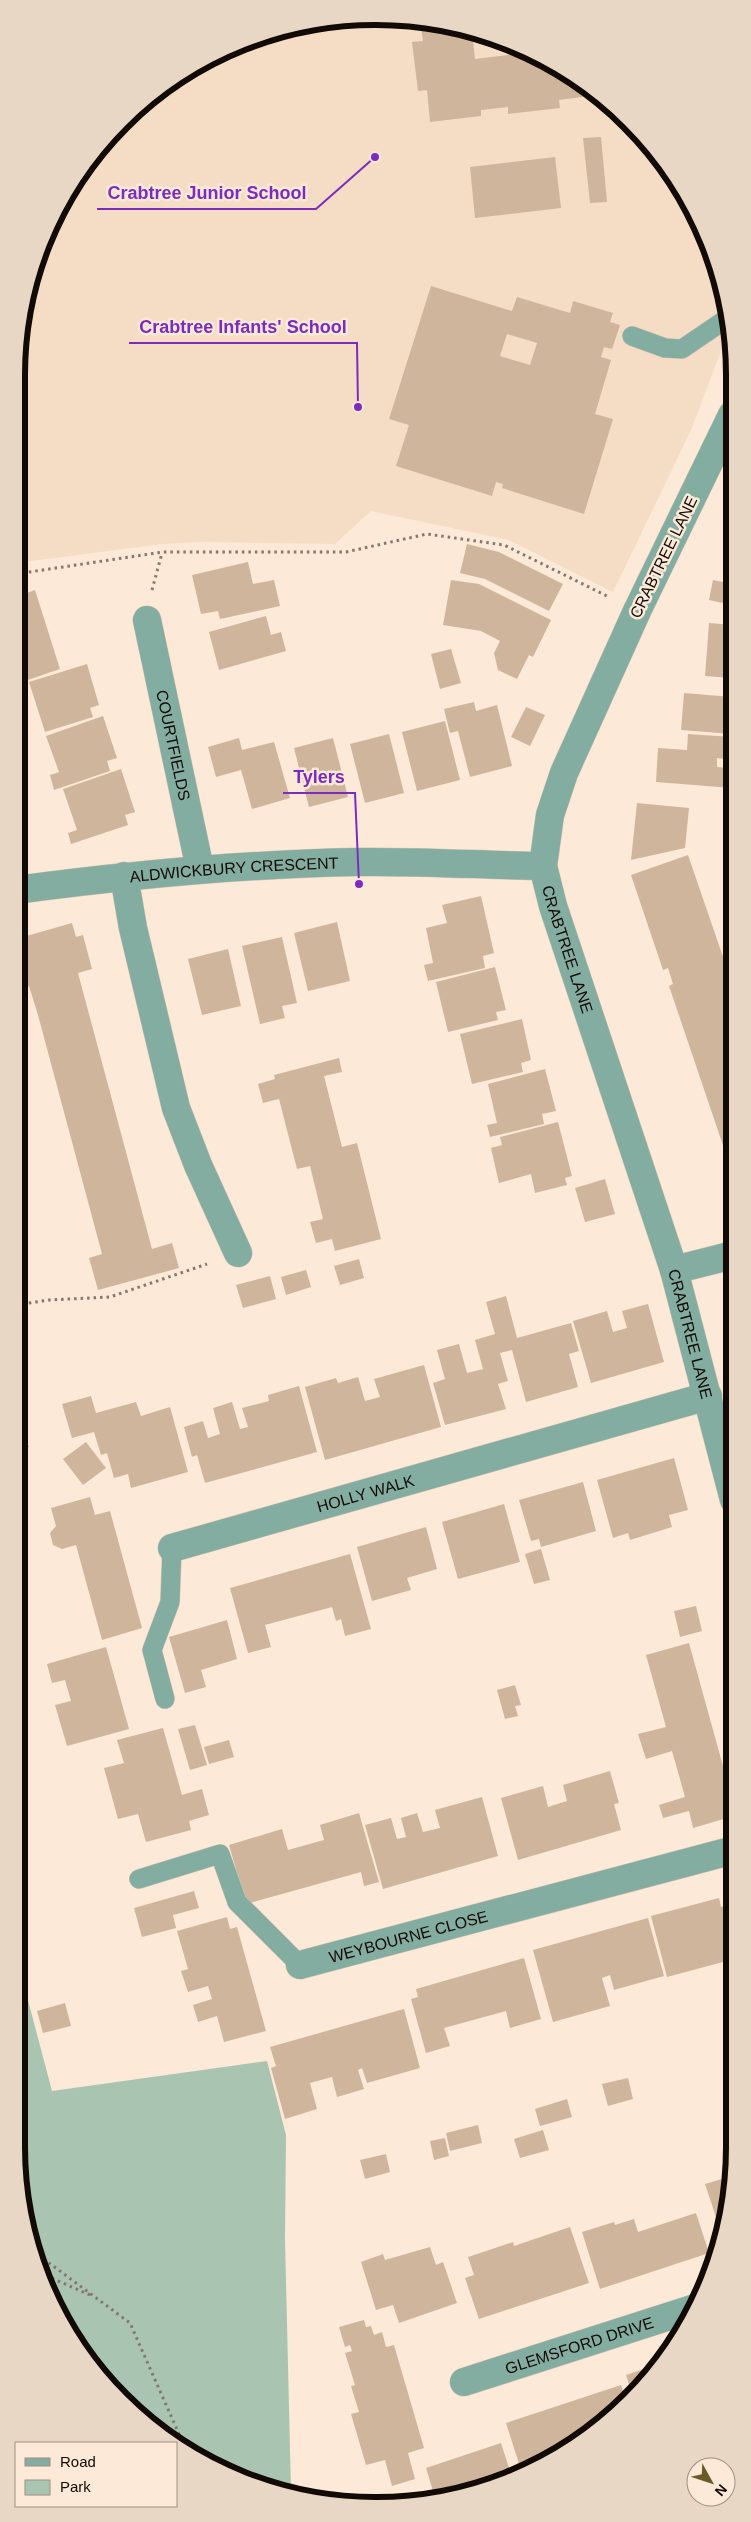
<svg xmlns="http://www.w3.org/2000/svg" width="751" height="2522" font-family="Helvetica,sans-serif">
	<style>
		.built { fill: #f5dcc4 }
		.green { fill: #a9c5b1 }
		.building { fill: #d0b59d; fill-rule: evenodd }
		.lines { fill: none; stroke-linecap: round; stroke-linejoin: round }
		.lane-casing { stroke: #d6c5b5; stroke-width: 20 }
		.street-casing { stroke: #d6c5b5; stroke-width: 29 }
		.path { stroke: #84776c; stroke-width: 3; stroke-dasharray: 2.5 4; stroke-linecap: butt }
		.lane { stroke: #84ada2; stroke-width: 19 }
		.street { stroke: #84ada2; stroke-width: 28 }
		.labels { text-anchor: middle; stroke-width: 5; stroke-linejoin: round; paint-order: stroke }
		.street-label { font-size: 16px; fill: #110a05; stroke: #fce9d7 }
		.rim { fill: none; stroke: #110a05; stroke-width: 6 }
		.leader { fill: none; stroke: #7b2cbf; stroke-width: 2 }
		.callout-dot { fill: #7b2cbf; stroke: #fce9d7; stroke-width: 2 }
		.callout-label { font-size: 18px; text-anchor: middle; font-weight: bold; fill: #7b2cbf; stroke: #fce9d7; stroke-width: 5; stroke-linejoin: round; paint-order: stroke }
	</style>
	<rect width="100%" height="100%" fill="#fce9d7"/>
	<polygon class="built" points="376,16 446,23 555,64 645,138 707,238 729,318 724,343 691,430 613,592 509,540 371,511 335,544 200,542 162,544 16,563 16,375 23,305 44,238 77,176 122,121 176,77 238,43 306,23"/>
	<polygon class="green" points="16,1955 52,2091 267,2061 286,2135 285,2239 291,2491 216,2469 157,2432 106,2384 43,2284 23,2216 16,2147"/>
	<g class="building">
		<polygon points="420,21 446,23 472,33 475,59 516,54 515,49 555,64 590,93 590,96 559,100 560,108 508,114 508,107 481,110 481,116 430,122 427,90 418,91 412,42 423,41"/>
		<polygon points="601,137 607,202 590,203 583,138"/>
		<polygon points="555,157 561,208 475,218 470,167"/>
		<path d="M431 286 512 311 517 297 570 313 573 301 613 313 610 322 620 325 612 349 604 347 601 357 611 360 595 414 613 419 584 514 502 488 503 484 496 482 492 496 396 466 409 425 389 419ZM507 334 537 343 530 365 500 356Z"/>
		<polygon points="467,544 499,552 563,584 549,611 485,579 460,573"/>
		<polygon points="248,562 253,584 274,580 280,606 220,619 218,611 201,614 192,575"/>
		<polygon points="451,580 479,584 551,620 533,657 529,655 517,679 498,670 494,653 500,641 481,631 443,625"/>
		<polygon points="713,580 732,584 732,605 709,600"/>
		<polygon points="35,590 60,669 16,684 16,597"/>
		<polygon points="266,616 271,635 281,632 286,651 219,670 209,632"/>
		<polygon points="709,623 732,625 732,678 705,676"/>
		<polygon points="451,649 461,683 440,689 431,654"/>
		<polygon points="87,664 99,705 90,708 93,717 45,732 29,682"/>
		<polygon points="684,693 732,697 732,734 681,730"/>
		<polygon points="474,702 476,711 497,705 512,766 470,777 458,731 450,733 444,709"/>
		<polygon points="526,707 545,715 530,746 511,737"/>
		<polygon points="103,716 117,758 107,761 110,771 54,790 50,775 59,772 46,736"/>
		<polygon points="445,721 460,780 417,791 402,732"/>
		<polygon points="389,734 404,793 365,803 350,744"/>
		<polygon points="688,734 732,737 732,760 717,758 717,767 732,768 732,788 656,782 658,748 687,750"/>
		<polygon points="239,738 242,750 274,742 290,798 252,809 241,770 216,777 208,747"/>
		<polygon points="333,738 348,797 309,807 294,748"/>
		<polygon points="121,769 135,812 125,815 128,825 71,844 68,833 77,830 63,789"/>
		<polygon points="637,803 689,808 685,848 631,860"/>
		<polygon points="688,855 733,986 733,1165 730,1166 669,986 673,984 668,968 663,970 631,875"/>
		<polygon points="481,896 494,953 483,956 485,968 428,981 424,965 433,963 426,928 447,923 442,905"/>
		<polygon points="337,922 350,981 308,991 294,933"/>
		<polygon points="72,923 76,937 83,935 92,969 78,973 152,1249 172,1243 179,1268 98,1290 89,1258 102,1254 38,1015 29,986 16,990 16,939"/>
		<polygon points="282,937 297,1003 282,1006 285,1018 260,1024 242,946"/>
		<polygon points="228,949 241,1006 202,1015 188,959"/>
		<polygon points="495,967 506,1010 496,1012 498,1020 448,1032 436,982"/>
		<polygon points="522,1019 531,1060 521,1063 523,1072 472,1084 460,1034"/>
		<polygon points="339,1058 342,1072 324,1076 342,1147 357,1143 381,1239 335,1251 332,1239 316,1243 310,1222 323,1219 310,1166 297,1169 279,1099 263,1103 258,1084 275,1079 274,1075"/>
		<polygon points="545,1069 556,1111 542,1114 544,1124 490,1137 487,1125 497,1123 488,1084"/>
		<polygon points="558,1122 572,1176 565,1178 567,1185 535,1193 531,1174 499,1183 491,1148 502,1145 500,1137"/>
		<polygon points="605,1179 615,1214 585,1222 575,1188"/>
		<polygon points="359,1259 364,1278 340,1285 334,1266"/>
		<polygon points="306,1270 311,1287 286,1295 281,1277"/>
		<polygon points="270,1276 276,1299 243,1308 236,1285"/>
		<polygon points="506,1296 517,1338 571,1323 579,1351 569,1354 578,1387 526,1402 512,1350 500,1353 508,1381 498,1384 506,1409 445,1425 433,1383 445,1379 437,1350 459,1344 467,1373 483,1369 475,1340 495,1334 486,1302"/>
		<polygon points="648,1304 664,1362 591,1383 573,1321 607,1311 613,1332 627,1328 622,1311"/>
		<polygon points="424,1365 441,1427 325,1460 305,1387 336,1378 338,1383 358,1377 365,1401 380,1397 374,1379"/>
		<polygon points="299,1386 317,1452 205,1483 197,1455 192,1457 184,1427 203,1421 208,1438 220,1434 213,1408 232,1402 240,1429 248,1427 242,1408 269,1401 268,1395"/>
		<polygon points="91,1396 96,1413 136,1402 141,1416 170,1407 188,1472 131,1488 128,1474 114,1478 107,1453 101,1455 94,1432 72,1438 62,1404"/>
		<polygon points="16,1419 29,1447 16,1452"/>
		<polygon points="86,1442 106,1468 83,1485 63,1459"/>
		<polygon points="674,1458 688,1510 669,1515 672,1527 630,1540 628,1533 613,1538 597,1480"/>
		<polygon points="583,1482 596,1531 541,1547 539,1539 531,1541 519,1500"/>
		<polygon points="90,1497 95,1515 110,1511 142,1628 102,1640 76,1545 62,1549 53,1545 50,1533 56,1526 51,1508"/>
		<polygon points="504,1504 520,1562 458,1579 442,1522"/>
		<polygon points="426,1527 437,1569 407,1578 411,1590 372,1601 357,1547"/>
		<polygon points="541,1549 550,1580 534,1584 525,1554"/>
		<polygon points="350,1554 371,1629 345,1636 341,1619 336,1621 332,1607 265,1625 271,1647 248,1653 230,1588"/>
		<polygon points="696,1606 702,1631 680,1637 674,1611"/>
		<polygon points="227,1620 237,1659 201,1670 206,1687 185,1693 169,1637"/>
		<polygon points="689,1643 734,1806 734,1816 693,1828 689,1811 663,1818 659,1805 685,1797 672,1751 646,1759 638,1734 666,1727 646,1655"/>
		<polygon points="106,1647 129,1729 67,1746 55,1705 71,1701 65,1680 52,1683 47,1664"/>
		<polygon points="515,1685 521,1705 515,1706 518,1716 505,1719 497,1690"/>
		<polygon points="195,1725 207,1765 190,1770 178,1729"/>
		<polygon points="163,1728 182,1795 202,1789 209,1815 189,1821 191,1830 146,1842 138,1814 118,1819 104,1768 124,1763 117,1740"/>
		<polygon points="229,1740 234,1757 209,1764 204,1747"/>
		<polygon points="610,1771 619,1803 614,1804 621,1830 518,1860 501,1798 543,1786 548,1807 567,1801 563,1785"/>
		<polygon points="482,1797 498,1856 383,1889 365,1825 391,1818 397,1839 406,1837 401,1818 417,1813 423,1832 440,1828 435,1810"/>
		<polygon points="359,1813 379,1882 364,1886 361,1872 246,1904 229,1845 282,1829 288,1850 324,1840 320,1825"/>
		<polygon points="194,1891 199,1908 173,1915 176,1928 142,1937 134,1908"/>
		<polygon points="719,1898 721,1907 734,1903 734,1959 667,1977 651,1916"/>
		<polygon points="227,1917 230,1929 237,1927 266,2031 224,2042 217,2016 198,2022 193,2005 212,1999 208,1986 188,1992 181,1971 188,1969 177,1931"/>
		<polygon points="648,1918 664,1976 614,1990 610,1975 602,1978 610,2006 553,2022 533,1950"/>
		<polygon points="524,1958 541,2019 510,2028 506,2011 444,2028 450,2046 426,2053 411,1999 418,1997 416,1989"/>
		<polygon points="65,2003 71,2026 43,2033 37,2011"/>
		<polygon points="404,2009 420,2068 367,2083 362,2068 358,2070 364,2089 337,2097 332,2077 310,2083 317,2109 285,2119 271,2068 276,2066 270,2047"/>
		<polygon points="628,2078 633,2099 608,2106 602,2084"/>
		<polygon points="567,2099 572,2117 540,2126 535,2109"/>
		<polygon points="478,2125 482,2143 450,2151 446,2133"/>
		<polygon points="543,2130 549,2150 520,2158 514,2139"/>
		<polygon points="445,2138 449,2156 434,2160 430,2141"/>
		<polygon points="386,2154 390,2172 365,2179 360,2160"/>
		<polygon points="732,2176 728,2217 722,2235 705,2184"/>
		<polygon points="696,2213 709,2253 600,2289 582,2232 614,2222 615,2225 634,2219 638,2232"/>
		<polygon points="570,2227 589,2283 479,2319 465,2278 474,2275 468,2257 513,2242 514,2246"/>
		<polygon points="430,2247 436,2265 443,2262 457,2303 399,2323 393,2305 376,2310 361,2262 383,2254 385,2260"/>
		<polygon points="364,2320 366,2327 371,2326 374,2335 382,2332 386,2347 394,2345 424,2448 408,2453 415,2479 392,2486 385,2460 366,2465 351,2414 359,2412 351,2386 355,2385 345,2353 352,2351 350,2345 345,2347 339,2327"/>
		<polygon points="659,2364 654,2371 633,2397 626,2375"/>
		<polygon points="621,2385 627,2402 575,2445 521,2470 506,2423"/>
		<polygon points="501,2443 511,2474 468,2494 423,2501 421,2495 433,2491 426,2468"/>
	</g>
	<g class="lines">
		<g class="lane-casing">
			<g id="lane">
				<polyline points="632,336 665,348 682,349 729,317"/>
				<polyline points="165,1699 152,1650 170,1602 172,1548"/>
				<polyline points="139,1879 220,1854 237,1902 300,1965"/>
			</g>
		</g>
		<g class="street-casing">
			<g id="street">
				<path id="s1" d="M732 415 637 611 564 773 550 815 543 866 553 906 674 1270 734 1500"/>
				<path id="s2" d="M147 620 200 869"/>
				<polyline points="124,876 133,928 176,1108 198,1165 238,1253"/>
				<path id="s3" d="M16 890C129 875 242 864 357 862 418 861 481 865 543 866"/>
				<polyline points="674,1270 733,1255"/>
				<path id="s4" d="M172 1548 708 1396"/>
				<path id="s5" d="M300 1965 734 1850"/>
				<path id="s6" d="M464 2382 695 2308"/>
			</g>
		</g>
		<g class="path">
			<polyline points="16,574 163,552 346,552 427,534 504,545 607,596"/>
			<polyline points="152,590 162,553"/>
			<polyline points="16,1305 49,1300 110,1297 207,1264"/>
			<polyline points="33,2251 130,2323 186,2450"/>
			<polyline points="40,2273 90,2295"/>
		</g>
		<use href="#lane" class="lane"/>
		<use href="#street" class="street"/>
	</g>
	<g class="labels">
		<g class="street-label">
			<text transform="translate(663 557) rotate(-64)" y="6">CRABTREE LANE</text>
			<text dy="6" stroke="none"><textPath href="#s2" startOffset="128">COURTFIELDS</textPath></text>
			<text dy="6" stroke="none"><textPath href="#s3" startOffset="219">ALDWICKBURY CRESCENT</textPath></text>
			<text dy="6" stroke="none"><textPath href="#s1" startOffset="578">CRABTREE LANE</textPath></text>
			<text dy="6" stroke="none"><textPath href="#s1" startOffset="982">CRABTREE LANE</textPath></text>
			<text dy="6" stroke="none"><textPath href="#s4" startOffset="201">HOLLY WALK</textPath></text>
			<text dy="6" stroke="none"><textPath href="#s5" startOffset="112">WEYBOURNE CLOSE</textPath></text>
			<text dy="6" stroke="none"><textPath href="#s6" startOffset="121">GLEMSFORD DRIVE</textPath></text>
		</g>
	</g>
	<path d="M0 0H751V2522H0ZM375 25H376A350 350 0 0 1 726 375V2147A350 350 0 0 1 376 2497H375A350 350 0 0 1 25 2147V375A350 350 0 0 1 375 25Z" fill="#e9d7c6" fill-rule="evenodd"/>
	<path class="rim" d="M375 25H376A350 350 0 0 1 726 375V2147A350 350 0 0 1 376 2497H375A350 350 0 0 1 25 2147V375A350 350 0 0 1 375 25Z"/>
	<path class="leader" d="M375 157L316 209H97M358 407L357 343H129M359 884L355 793H283"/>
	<g class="callout-dot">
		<circle cx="375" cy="157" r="5"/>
		<circle cx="358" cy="407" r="5"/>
		<circle cx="359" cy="884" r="5"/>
	</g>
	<g class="callout-label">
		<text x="207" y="199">Crabtree Junior School</text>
		<text x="243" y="333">Crabtree Infants' School</text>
		<text x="319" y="783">Tylers</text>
	</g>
	<rect x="15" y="2442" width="162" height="65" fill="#fce9d7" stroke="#9e9083"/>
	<rect x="25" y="2458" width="25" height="8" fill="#84ada2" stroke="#9e9083"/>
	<text x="60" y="2467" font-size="15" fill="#110a05">Road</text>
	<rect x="25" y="2480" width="25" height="15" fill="#a9c5b1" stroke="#9e9083"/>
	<text x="60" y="2492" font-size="15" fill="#110a05">Park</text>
	<g transform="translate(711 2482) rotate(130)"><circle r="24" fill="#fce9d7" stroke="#9e9083"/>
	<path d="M0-4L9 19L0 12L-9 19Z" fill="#685d29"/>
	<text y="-8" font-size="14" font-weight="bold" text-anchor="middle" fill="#110a05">N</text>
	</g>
</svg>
